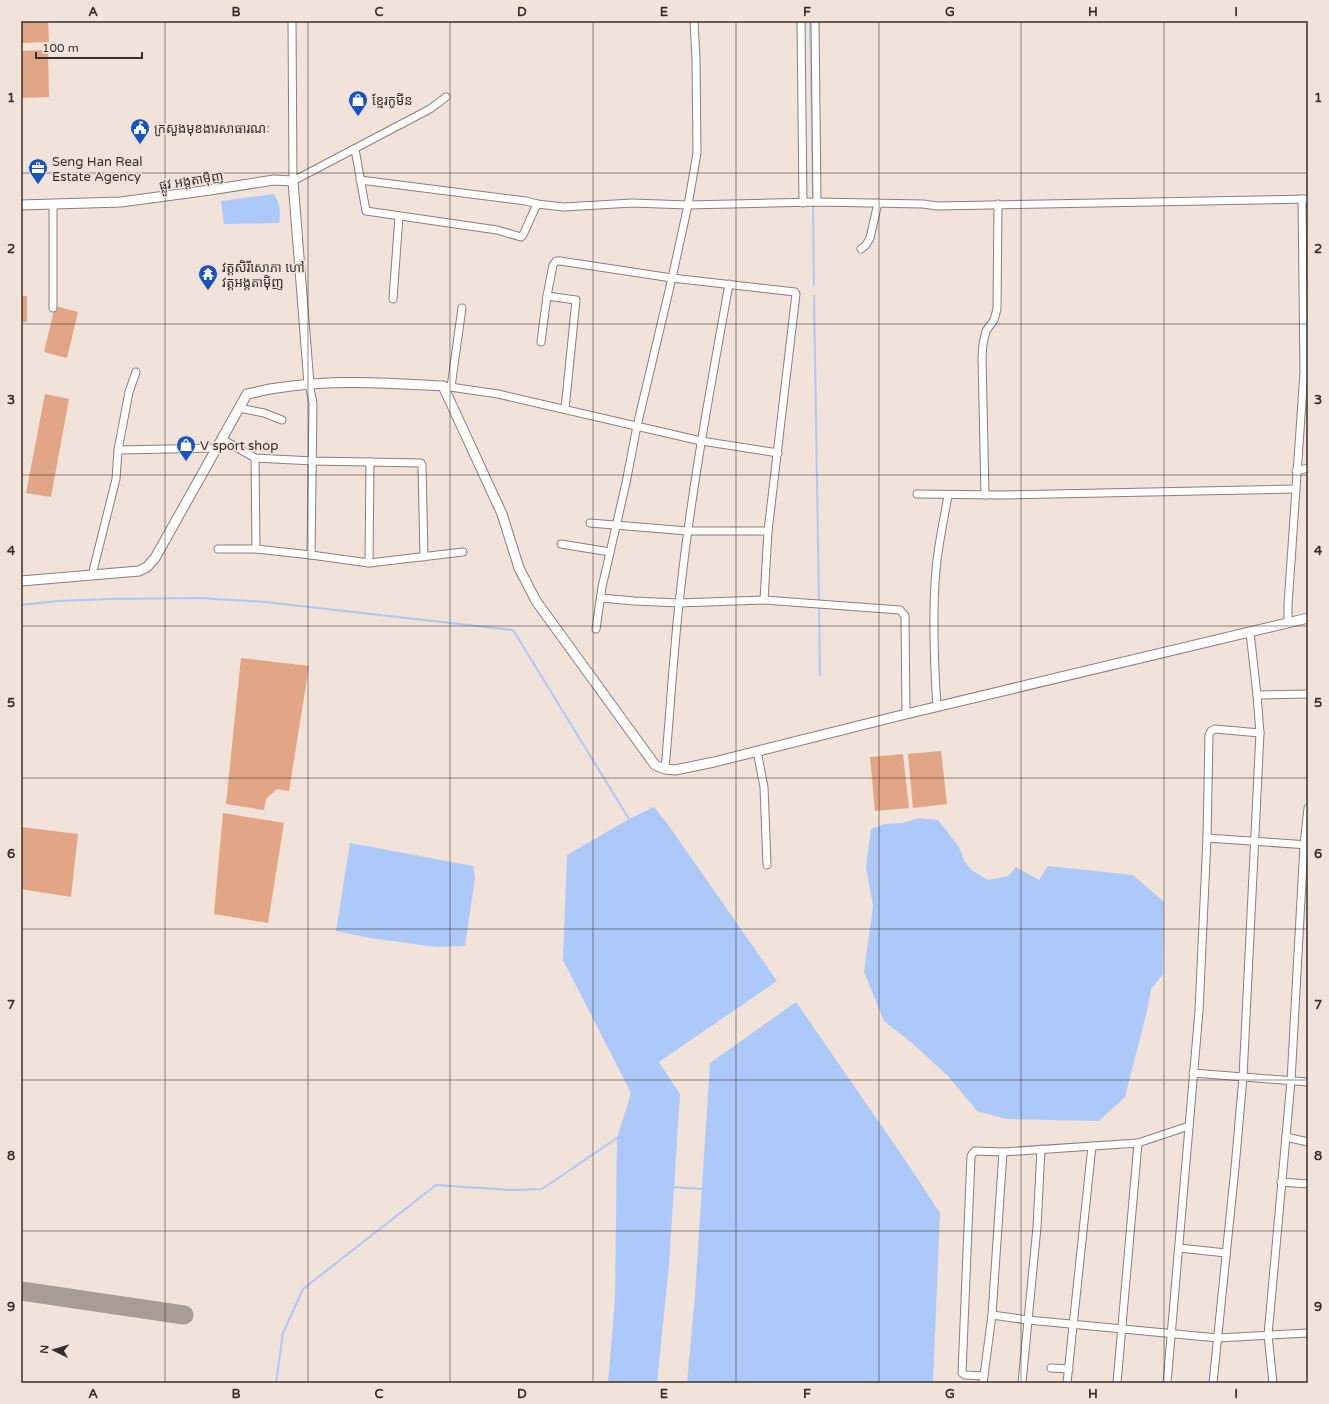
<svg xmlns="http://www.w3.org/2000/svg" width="1329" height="1404" font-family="'Varela Round','Noto Sans Khmer',sans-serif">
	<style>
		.green { fill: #e2a585 }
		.water { fill: #adc9f9 }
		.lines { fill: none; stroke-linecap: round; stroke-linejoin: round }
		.stream { stroke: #adc9f9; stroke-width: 2 }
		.taxiway { stroke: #a79c96; stroke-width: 19 }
		.minor-casing { stroke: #8c7f78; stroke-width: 9 }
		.tertiary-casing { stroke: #8c7f78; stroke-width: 11 }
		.minor { stroke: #fff; stroke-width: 7 }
		.tertiary { stroke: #fff; stroke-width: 9 }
		.grid { fill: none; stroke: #35302d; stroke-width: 1; stroke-opacity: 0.55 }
		.labels { text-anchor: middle; stroke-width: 3.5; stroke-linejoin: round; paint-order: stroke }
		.poi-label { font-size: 13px; fill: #35302d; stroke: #f1e2da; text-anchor: start }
		.street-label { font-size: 13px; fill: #35302d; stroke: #f1e2da }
		.neatline { fill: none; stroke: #35302d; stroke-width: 1.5 }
		.grid-label { font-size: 13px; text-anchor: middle; font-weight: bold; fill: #35302d }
	</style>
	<rect width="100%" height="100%" fill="#f1e2da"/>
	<g class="green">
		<polygon points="21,21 48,21 49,42 22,43"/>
		<polygon points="48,50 49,97 21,98 21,51"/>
		<rect x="21" y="296" width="6" height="26"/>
		<polygon points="55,306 78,312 67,358 44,352"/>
		<polygon points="45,394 69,399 51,497 26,493"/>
		<polygon points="241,658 309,666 289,791 277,789 266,799 264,810 226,804"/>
		<polygon points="941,751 947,804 913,808 908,754"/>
		<polygon points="903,754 909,808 875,811 870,757"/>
		<polygon points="223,813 284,823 268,923 214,914"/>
		<polygon points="21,827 78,834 71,897 21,889"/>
	</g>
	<g class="water">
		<path d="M274 194C280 205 281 211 279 223L224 224 221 201Z"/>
		<polygon points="654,807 669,826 777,981 659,1062 680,1094 669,1265 657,1383 608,1383 615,1299 617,1138 631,1093 563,960 567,855 629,819"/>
		<polygon points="919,818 938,820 959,847 964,860 970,869 988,880 1008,876 1016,867 1039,880 1048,866 1133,875 1164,902 1163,974 1151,989 1147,1011 1125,1097 1099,1121 1006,1119 977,1111 949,1077 912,1043 884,1021 864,972 873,906 866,867 871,829 885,824 903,823"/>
		<polygon points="350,843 473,866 475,878 465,946 436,947 370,938 336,931"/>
		<polygon points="796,1002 901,1154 940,1213 933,1383 687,1383 695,1295 710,1063"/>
	</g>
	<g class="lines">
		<g class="stream">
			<polyline points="810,21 813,199"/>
			<polyline points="813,204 814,285"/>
			<polyline points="814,296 819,602"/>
			<polyline points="21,605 58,601 108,599 200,598 265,602 513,630 629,819"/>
			<polyline points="819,607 820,675"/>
			<polyline points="673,1187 702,1189"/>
			<polyline points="276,1383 283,1333 303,1289 436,1185 511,1190 542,1189 617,1138"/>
		</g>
		<polyline class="taxiway" points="21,1291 184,1315"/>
		<g class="minor-casing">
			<g id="minor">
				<polyline points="292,21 293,181 430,109 446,97"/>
				<polyline points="801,21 803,203"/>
				<polyline points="815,21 817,202"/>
				<polyline points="355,149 366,211 497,230 521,237 523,235 537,204"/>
				<polyline points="360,180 526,201 537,204 564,207 632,203 688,205 817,202 923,204 937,206 1308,199"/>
				<polyline points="861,249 866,245 870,238 878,203"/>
				<polyline points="547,296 553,265 556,261 560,261 672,278 795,292 796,294 768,531 764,600"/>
				<polyline points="393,299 399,216"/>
				<polyline points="53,308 53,204"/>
				<polyline points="541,342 547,296 576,300 565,409"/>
				<polyline points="309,384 313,403 311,555"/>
				<polyline points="443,386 498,394 701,441 778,453"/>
				<polyline points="451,387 462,308"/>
				<polyline points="239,408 264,413 282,420"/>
				<polyline points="222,439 255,458 313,461 421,463 422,465 424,557"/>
				<polyline points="118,450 217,448"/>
				<polyline points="255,458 256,549"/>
				<polyline points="1296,471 1308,468"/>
				<polyline points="917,494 1000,495 1295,489"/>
				<polyline points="985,495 982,357 983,344 986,331 994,320 997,309 998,204"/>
				<polyline points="590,523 688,531 768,531"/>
				<polyline points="561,544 610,552"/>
				<polyline points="218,549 256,549 311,555 369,563 463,552"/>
				<polyline points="369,563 370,462"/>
				<polyline points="92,575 116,479 118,450 129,392 136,372"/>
				<polyline points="601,598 634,601 679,603 764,600 900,610 905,616 906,714"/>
				<polyline points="1288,623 1288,605 1304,372 1302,199"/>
				<path d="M596 629C598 615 600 601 602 587L626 483 637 426 672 278 688 205 697 153 696 59 694 21"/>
				<polyline points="1257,695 1308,694"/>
				<path d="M937 707C934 662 932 615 936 570 938 545 944 520 948 495"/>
				<polyline points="757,751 764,787 767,865"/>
				<path d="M665 769C670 714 673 659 679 604 690 497 710 390 729 284"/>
				<polyline points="1207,838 1308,845"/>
				<polyline points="1193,1073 1308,1082"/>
				<polyline points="1286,1137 1308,1142"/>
				<polyline points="1281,1182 1308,1184"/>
				<polyline points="1179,1248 1226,1253"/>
				<polyline points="992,1315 1028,1320 1218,1338 1308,1333"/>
				<polyline points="1051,1368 1069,1369"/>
				<polyline points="984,1376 965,1375 962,1373 971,1156 973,1153 975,1151 1003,1152 1138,1143 1189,1126"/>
				<polyline points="983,1383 992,1315 1003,1152"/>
				<polyline points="1022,1383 1037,1227 1041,1149"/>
				<polyline points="1067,1383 1092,1146"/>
				<polyline points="1117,1383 1138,1143"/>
				<polyline points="1167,1383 1199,1011 1207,838 1209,735 1211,731 1215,729 1260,733"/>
				<polyline points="1213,1383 1235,1168 1243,1077 1250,935 1260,733 1257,695 1250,632"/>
				<polyline points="1273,1383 1268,1335 1291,1081 1304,845 1308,808"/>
			</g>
		</g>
		<g class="tertiary-casing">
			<g id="tertiary">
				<polyline points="21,205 121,202 210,190 274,180 293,181 309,384"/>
				<path d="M21 581 139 571 147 567 155 558 247 394C257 392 267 389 277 388 332 379 388 383 443 386L502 514 519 568 536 601 655 765 665 769 675 770 714 762 906 714 1308 618"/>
			</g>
		</g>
		<use href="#minor" class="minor"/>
		<use href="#tertiary" class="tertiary"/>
	</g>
	<path class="grid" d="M165 21V1383M308 21V1383M450 21V1383M593 21V1383M736 21V1383M879 21V1383M1021 21V1383M1164 21V1383M21 173H1308M21 324H1308M21 475H1308M21 626H1308M21 778H1308M21 929H1308M21 1080H1308M21 1231H1308"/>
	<defs>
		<g id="shop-pin" transform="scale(1)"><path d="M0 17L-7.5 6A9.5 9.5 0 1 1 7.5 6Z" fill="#1654c0" stroke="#f1e2da"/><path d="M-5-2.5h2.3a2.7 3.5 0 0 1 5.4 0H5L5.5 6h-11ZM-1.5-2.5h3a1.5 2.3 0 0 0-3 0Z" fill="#fff"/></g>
		<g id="civic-pin" transform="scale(1)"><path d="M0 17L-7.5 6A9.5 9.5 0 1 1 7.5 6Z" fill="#1654c0" stroke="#f1e2da"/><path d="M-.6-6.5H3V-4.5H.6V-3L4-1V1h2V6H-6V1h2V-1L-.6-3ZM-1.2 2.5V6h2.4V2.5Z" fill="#fff"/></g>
		<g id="office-pin" transform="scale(1)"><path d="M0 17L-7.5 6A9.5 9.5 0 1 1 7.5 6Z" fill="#1654c0" stroke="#f1e2da"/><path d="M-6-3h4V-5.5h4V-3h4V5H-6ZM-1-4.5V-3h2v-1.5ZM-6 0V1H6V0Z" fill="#fff"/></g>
		<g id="temple-pin" transform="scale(1)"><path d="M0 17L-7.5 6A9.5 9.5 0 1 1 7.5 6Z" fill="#1654c0" stroke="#f1e2da"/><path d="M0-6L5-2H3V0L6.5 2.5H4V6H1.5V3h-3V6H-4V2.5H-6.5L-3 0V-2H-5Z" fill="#fff"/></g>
	</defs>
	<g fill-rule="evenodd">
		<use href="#shop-pin" x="358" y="100"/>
		<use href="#civic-pin" x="140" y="128"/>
		<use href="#office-pin" x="38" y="168"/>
		<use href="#temple-pin" x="208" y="274"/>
		<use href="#shop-pin" x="186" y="445"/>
	</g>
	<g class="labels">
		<g class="poi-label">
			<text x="372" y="105">ខ្មែរកូមីន</text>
			<text x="154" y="133">ក្រសួងមុខងារសាធារណៈ</text>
			<text x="52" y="166">Seng Han Real<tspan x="52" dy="15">Estate Agency</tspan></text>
			<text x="222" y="272">វត្តសិរីសោភា ហៅ<tspan x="222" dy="15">វត្តអង្តតាម៉ិញ</tspan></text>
			<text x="200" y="450">V sport shop</text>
		</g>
		<g class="street-label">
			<text transform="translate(191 180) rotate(-9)" y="5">ផ្លូវ អង្តតាម៉ិញ</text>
		</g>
	</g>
	<rect width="1329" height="1404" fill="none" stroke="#f1e2da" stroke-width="44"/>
	<g transform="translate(54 1350) rotate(275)" stroke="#f1e2da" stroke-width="3" paint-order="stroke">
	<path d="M0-3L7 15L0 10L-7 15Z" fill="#35302d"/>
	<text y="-6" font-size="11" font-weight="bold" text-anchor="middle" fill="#35302d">N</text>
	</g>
	<path d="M36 52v6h106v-6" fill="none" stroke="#35302d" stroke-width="2"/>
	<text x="42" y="52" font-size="12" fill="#35302d" stroke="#f1e2da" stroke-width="3" paint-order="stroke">100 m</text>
	<rect x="22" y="22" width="1285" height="1360" class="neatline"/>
	<g class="grid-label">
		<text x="93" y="16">A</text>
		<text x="236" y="16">B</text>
		<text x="379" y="16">C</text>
		<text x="522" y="16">D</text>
		<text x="664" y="16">E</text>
		<text x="807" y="16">F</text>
		<text x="950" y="16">G</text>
		<text x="1093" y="16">H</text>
		<text x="1236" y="16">I</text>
		<text x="11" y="102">1</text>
		<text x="1318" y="102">1</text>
		<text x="11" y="253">2</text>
		<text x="1318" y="253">2</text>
		<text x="11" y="404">3</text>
		<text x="1318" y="404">3</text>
		<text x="11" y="555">4</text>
		<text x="1318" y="555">4</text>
		<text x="11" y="707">5</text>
		<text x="1318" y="707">5</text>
		<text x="11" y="858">6</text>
		<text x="1318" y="858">6</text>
		<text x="11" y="1009">7</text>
		<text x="1318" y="1009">7</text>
		<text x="11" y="1160">8</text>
		<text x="1318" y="1160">8</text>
		<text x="11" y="1311">9</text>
		<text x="1318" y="1311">9</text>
		<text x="93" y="1398">A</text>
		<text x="236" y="1398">B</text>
		<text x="379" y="1398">C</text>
		<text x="522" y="1398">D</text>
		<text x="664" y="1398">E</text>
		<text x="807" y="1398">F</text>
		<text x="950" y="1398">G</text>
		<text x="1093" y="1398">H</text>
		<text x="1236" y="1398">I</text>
	</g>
</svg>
